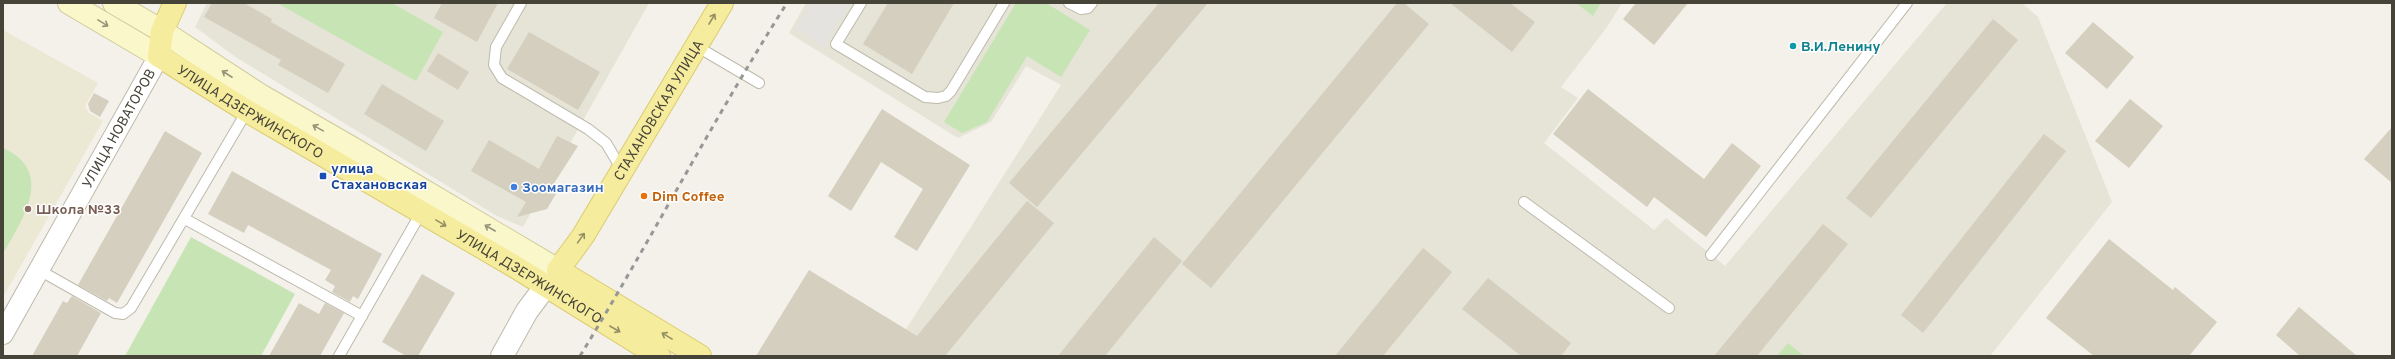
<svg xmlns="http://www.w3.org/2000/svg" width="2395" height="359" font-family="Overpass,sans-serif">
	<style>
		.residential { fill: #e6e4d7 }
		.education { fill: #ebe8d4 }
		.green { fill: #c7e4b5 }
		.parking { fill: #e5e3e0 }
		.building { fill: #d4cfbf }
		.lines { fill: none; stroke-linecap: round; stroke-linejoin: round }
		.service-casing { stroke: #bebaac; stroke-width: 12 }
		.minor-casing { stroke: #bebaac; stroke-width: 22 }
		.tertiary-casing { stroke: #bebaac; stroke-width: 24 }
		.secondary-casing { stroke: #cfca9b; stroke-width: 24 }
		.primary-casing { stroke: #dbcc6f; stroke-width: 24 }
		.service { stroke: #fff; stroke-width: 10 }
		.minor { stroke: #fff; stroke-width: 20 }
		.tertiary { stroke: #fff; stroke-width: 22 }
		.secondary { stroke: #faf7cb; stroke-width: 22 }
		.primary { stroke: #f6ec9e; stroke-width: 22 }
		.rail { stroke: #979797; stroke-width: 3; stroke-dasharray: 5 5; stroke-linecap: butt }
		.oneway { stroke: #958f66 }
		.oneway2 { stroke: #97947a }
		.culture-dot { fill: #0f9aa8; stroke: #fff; stroke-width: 1.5 }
		.transit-dot { fill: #1a4fb4; stroke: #fff; stroke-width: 1.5 }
		.shop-dot { fill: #3f7fe0; stroke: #fff; stroke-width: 1.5 }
		.food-dot { fill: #e8710a; stroke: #fff; stroke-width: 1.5 }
		.education-dot { fill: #8d6e63; stroke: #fff; stroke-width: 1.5 }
		.labels { text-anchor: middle; stroke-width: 3; stroke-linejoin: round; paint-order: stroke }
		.culture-label { font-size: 14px; font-weight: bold; fill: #0d838f; stroke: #fff; text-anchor: start }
		.street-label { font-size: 14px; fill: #464338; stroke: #fff }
		.transit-label { font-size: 14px; font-weight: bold; fill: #164399; stroke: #fff; text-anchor: start }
		.shop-label { font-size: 14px; font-weight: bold; fill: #366cbe; stroke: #fff; text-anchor: start }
		.food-label { font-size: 14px; font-weight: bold; fill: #c56008; stroke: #fff; text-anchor: start }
		.education-label { font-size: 14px; font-weight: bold; fill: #785e54; stroke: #fff; text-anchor: start }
	</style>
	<rect width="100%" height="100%" fill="#f3f1e9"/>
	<g class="residential">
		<polygon points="207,3 649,3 523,227 497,216 237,58 195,27"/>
		<polygon points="806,3 1622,3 1607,27 1561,87 1578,98 1544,143 1654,230 1666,218 1725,266 1947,3 2022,3 2038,17 2112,202 1990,356 889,356 1061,85 1026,66 991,122 958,138 789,33"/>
	</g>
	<polygon class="education" points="3,30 98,83 85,106 88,112 103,121 3,297"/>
	<g class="green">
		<polygon points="277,3 392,3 443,32 416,81"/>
		<polygon points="1016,3 1046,3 1090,30 1061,77 1027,56 987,122 962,133 944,122"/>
		<polygon points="1576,3 1601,3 1593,16"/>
		<path d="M3 148C56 172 22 220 3 254Z"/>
		<polygon points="191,237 295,294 261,356 125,356"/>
		<polygon points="1788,343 1804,356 1777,356"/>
	</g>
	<polygon class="parking" points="812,3 850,3 824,47 795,29"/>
	<g class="building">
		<polygon points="212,3 244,3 272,19 271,22 345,64 328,93 278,65 281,60 204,17"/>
		<polygon points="442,3 498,3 477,42 434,18"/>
		<polygon points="888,3 954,3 912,74 863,44"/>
		<polygon points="1159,3 1208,3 1037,207 1009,183"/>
		<polygon points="1397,3 1404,3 1429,24 1211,288 1182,264"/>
		<polygon points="1450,3 1510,3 1535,22 1512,52"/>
		<polygon points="1636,3 1688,3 1654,45 1623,19"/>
		<polygon points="1993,19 2018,40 1871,218 1846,198"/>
		<polygon points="2093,22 2134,57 2107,89 2065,53"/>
		<polygon points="529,32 600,72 578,110 507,69"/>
		<polygon points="438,53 469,72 458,90 427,71"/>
		<polygon points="382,84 444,121 426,151 364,114"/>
		<polygon points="1588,89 1704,179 1732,143 1761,166 1706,237 1654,197 1647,207 1553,134"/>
		<polygon points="94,93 109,101 100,117 90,111 88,104"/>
		<polygon points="2130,99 2163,126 2129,168 2095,141"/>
		<polygon points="882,109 970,165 917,251 894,237 923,189 881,162 851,211 828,196"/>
		<polygon points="2392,127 2392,183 2364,159"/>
		<polygon points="165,131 202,153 117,303 109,298 107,301 78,285"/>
		<polygon points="2044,134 2066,151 1923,333 1901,315"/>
		<polygon points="557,136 578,146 551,188 557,192 547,209 517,217 526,202 471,171 489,140 539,169"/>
		<polygon points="232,171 382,254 358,299 353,296 350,302 332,292 335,286 325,280 331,270 248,225 244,233 208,214"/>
		<polygon points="1027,201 1054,223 945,356 756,356 809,270 917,336"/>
		<polygon points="1823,224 1848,244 1757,356 1714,356"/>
		<polygon points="1154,237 1182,261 1105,356 1058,356"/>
		<polygon points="2109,239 2173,290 2175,287 2217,322 2189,356 2094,356 2046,318"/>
		<polygon points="1423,248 1452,272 1383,356 1335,356"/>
		<polygon points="422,274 455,293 418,356 406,356 382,342"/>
		<polygon points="1488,278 1571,343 1561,356 1521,356 1462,309"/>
		<polygon points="72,296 101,313 77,356 32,356 63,301 67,303"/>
		<polygon points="299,303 319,314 325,303 344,313 320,356 269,356"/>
		<polygon points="2299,307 2357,356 2300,356 2276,335"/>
	</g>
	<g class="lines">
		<g class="service-casing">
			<g id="service">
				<polyline points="521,3 496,47 494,65 502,78 588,129 606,143 622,170"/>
				<polyline points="861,3 836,44 925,97 938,98 946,96 951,91 1004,3"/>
				<polyline points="1069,3 1081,9 1088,8 1092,3"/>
				<polyline points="696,46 759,83"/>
				<polyline points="1524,202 1669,308"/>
				<polyline points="185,219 362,316"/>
				<polyline points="1711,255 1907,3"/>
				<polyline points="39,270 115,313 123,314 131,308 247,111"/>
				<polyline points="339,356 422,211"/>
			</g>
		</g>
		<g class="minor-casing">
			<g id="minor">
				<path id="s1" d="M3 334 159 56"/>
			</g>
		</g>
		<g class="tertiary-casing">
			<polyline id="tertiary" points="502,356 527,311 557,271"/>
		</g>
		<g class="secondary-casing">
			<g id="secondary">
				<polyline points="69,3 159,56"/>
				<polyline points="114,3 162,31 260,95 352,148 558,270"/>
			</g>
		</g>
		<g class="primary-casing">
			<g id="primary">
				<path id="s2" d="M175 3 162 31 159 56 247 111 514 266 659 356"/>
				<path id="s3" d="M700 356 558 270 583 236 722 3"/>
			</g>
		</g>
		<use href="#service" class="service"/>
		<use href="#minor" class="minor"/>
		<use href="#tertiary" class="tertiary"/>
		<use href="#secondary" class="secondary"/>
		<use href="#primary" class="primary"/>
		<path class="rail" d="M580 356C651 240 714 118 787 3"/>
	</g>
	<defs><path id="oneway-shaft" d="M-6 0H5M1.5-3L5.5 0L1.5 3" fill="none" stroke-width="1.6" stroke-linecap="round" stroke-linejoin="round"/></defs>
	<g class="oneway">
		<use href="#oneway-shaft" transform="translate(712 19) rotate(-59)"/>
		<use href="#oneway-shaft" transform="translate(441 223) rotate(31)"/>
		<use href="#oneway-shaft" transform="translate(581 238) rotate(-55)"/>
		<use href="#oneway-shaft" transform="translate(615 329) rotate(30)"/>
		<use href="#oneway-shaft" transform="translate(667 336) rotate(-149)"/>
	</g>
	<g class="oneway2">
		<use href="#oneway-shaft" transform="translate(103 23) rotate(31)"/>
		<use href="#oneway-shaft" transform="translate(227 74) rotate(-147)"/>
		<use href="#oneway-shaft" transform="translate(318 128) rotate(-151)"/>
		<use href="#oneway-shaft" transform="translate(490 228) rotate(-150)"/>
	</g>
	<circle class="culture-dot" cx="1793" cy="46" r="4"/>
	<rect class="transit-dot" x="319" y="172" width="8" height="8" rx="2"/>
	<circle class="shop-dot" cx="514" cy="187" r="4"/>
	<circle class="food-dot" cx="644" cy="196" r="4"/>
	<circle class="education-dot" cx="28" cy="209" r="4"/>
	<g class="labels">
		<g class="culture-label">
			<text x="1801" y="51">В.И.Ленину</text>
		</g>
		<g class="street-label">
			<text dy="5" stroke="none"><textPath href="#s3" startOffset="355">СТАХАНОВСКАЯ УЛИЦА</textPath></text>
			<text dy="5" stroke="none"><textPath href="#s2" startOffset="163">УЛИЦА ДЗЕРЖИНСКОГО</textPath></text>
			<text dy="5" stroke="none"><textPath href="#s1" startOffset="236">УЛИЦА НОВАТОРОВ</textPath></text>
			<text dy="5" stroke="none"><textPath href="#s2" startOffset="487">УЛИЦА ДЗЕРЖИНСКОГО</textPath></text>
		</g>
		<g class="transit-label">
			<text x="331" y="173">улица<tspan x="331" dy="16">Стахановская</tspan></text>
		</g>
		<g class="shop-label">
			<text x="522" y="192">Зоомагазин</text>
		</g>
		<g class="food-label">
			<text x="652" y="201">Dim Coffee</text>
		</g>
		<g class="education-label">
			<text x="36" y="214">Школа №33</text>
		</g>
	</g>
	<rect width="2395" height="359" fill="none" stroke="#464338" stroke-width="8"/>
</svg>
